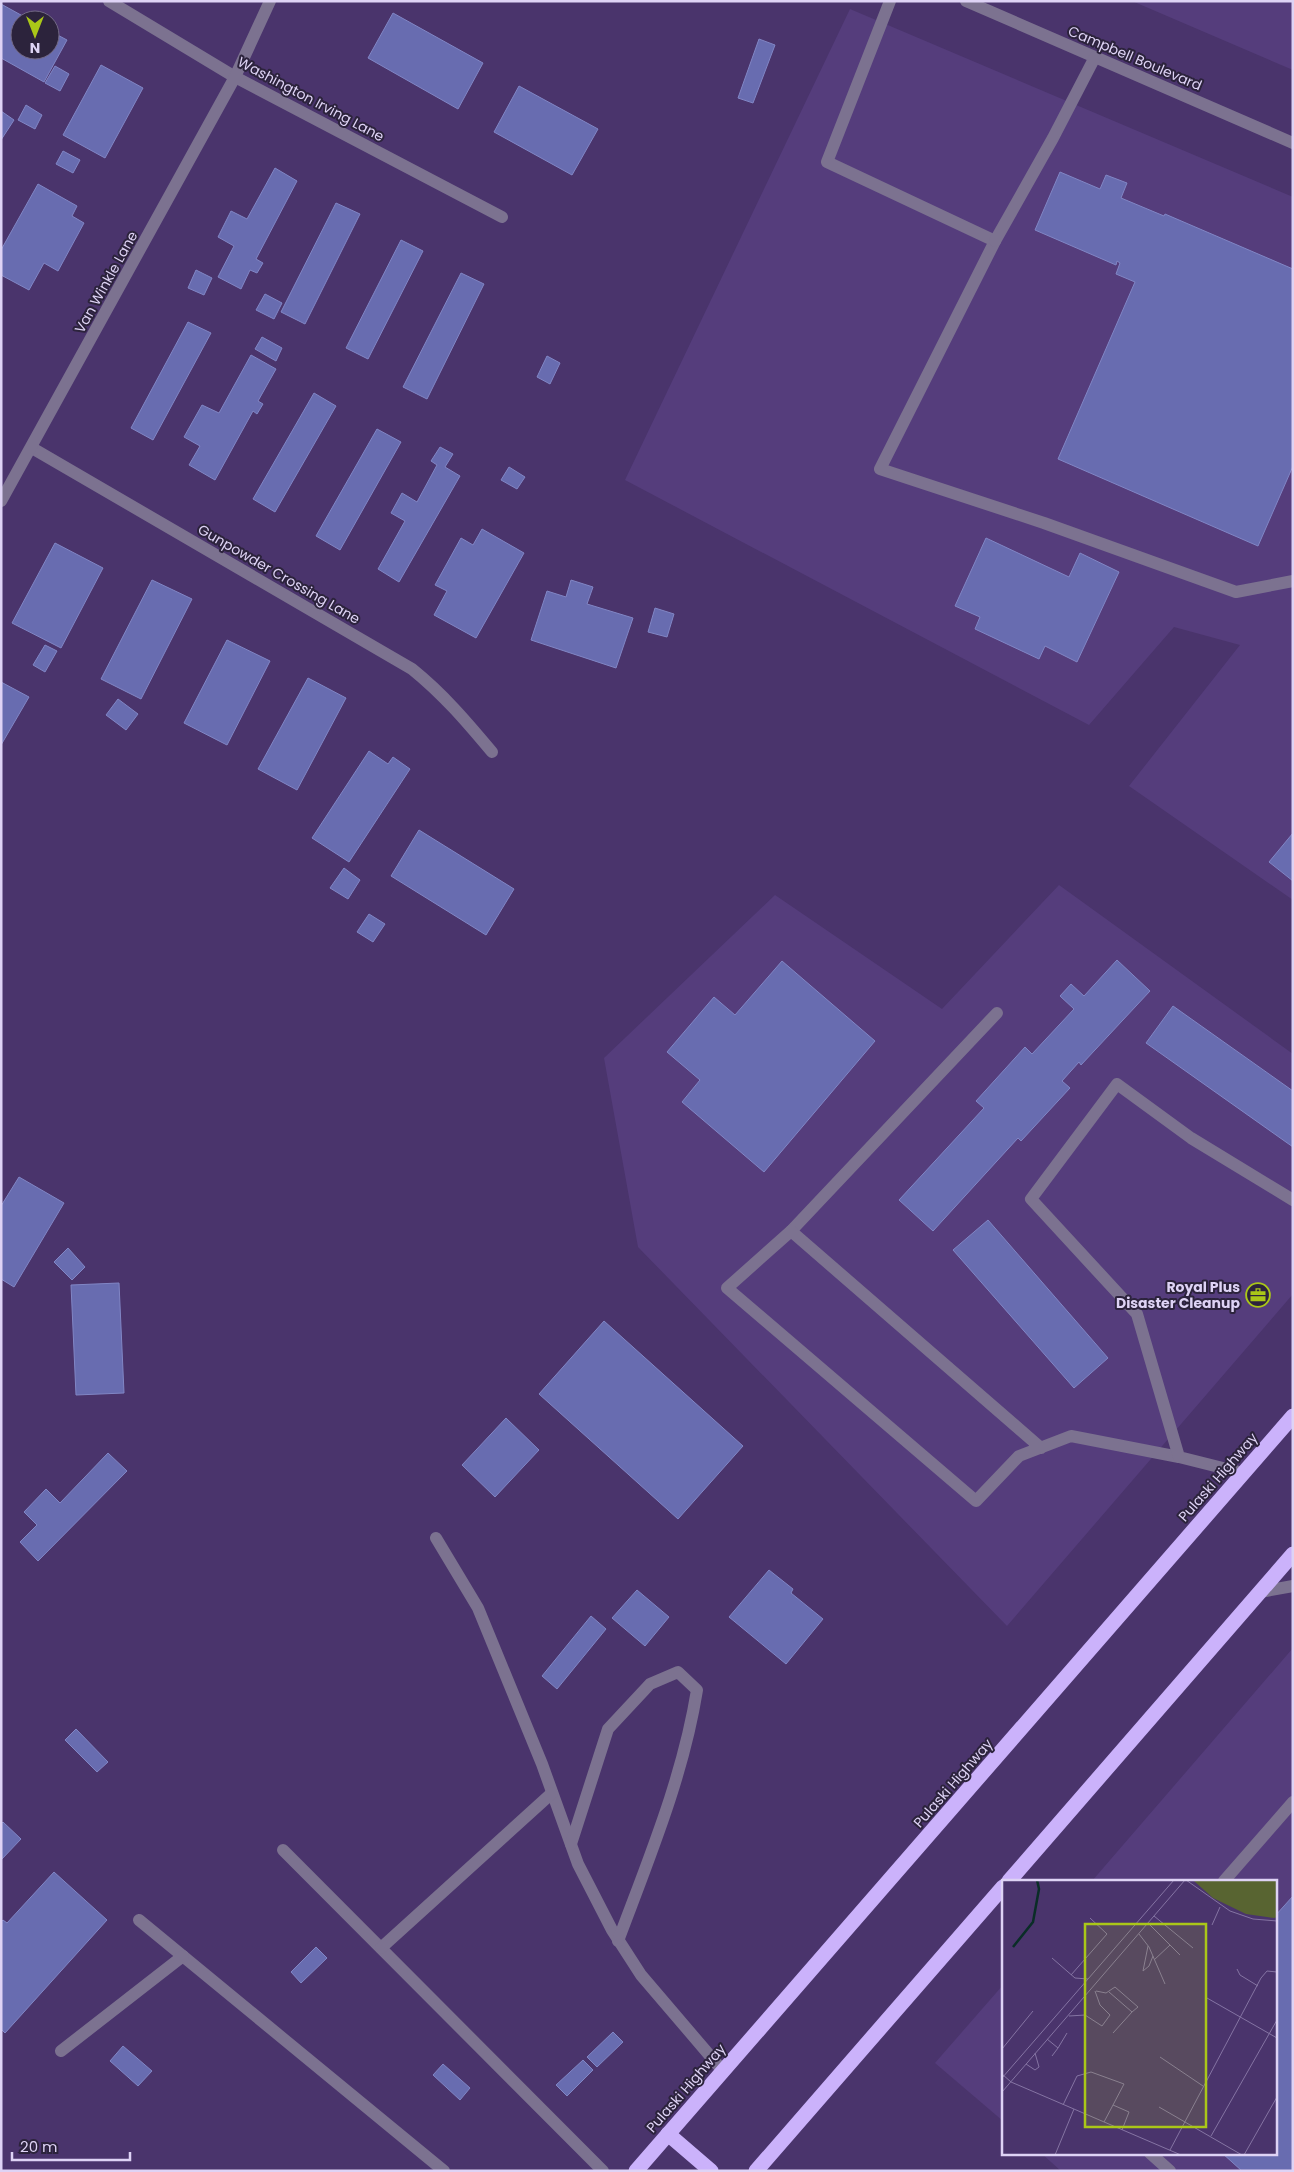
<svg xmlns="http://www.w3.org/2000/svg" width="1294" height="2172" font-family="Poppins,sans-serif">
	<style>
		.built { fill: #553d7c }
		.building { fill: #686cb0; stroke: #8186c5 }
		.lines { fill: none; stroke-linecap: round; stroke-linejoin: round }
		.minor { stroke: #7c7290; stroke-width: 12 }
		.highway { stroke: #cbb2fb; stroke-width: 15 }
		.labels { text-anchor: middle; stroke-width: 4; stroke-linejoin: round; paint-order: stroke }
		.street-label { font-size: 14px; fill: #ded3f5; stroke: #2c233c }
		.poi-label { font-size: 14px; font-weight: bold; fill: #ded3f5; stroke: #2c233c; text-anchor: end }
		.inset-river { fill: none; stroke: #0a2d27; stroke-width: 2.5 }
		.inset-road { fill: none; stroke: #8574a3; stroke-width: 1 }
		.view { fill: #aac718; fill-opacity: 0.15; stroke: #aac718; stroke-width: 2.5 }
		.inset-edge { fill: none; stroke: #ded3f5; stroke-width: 2.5 }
	</style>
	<rect width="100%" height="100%" fill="#4a346c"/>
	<g class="built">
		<polygon points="1132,1 1293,1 1293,70"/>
		<polygon points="850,9 1293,197 1293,900 1129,786 1240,645 1174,627 1089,725 625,480"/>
		<polygon points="1059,885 1293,1054 1293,1294 1007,1626 638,1247 604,1058 775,895 942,1009"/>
		<polygon points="1293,1648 1293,2171 1061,2171 1041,2153 1275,2153 1275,1881 1092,1881"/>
		<polygon points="1003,1985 1003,2121 935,2063"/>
	</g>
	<g class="building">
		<polygon points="1,4 30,20 20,20 20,50 50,50 50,31 67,40 44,82 1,58"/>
		<polygon points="393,13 483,63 458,109 368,58"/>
		<polygon points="759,39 775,45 753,103 738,98"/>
		<polygon points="101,65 143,88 105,158 63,135"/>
		<polygon points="55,66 69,74 60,91 45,83"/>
		<polygon points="519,86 598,129 572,175 494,132"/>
		<polygon points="26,105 42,115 35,129 18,120"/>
		<polygon points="1,111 14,120 1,140"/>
		<polygon points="63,151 80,160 73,173 56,164"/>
		<polygon points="275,168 297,181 256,259 263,263 257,273 250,270 241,289 218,277 234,246 218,237 231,211 247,219"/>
		<polygon points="1060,172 1100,189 1106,175 1127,183 1121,198 1164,216 1165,214 1293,269 1293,466 1258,546 1058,459 1135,282 1116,274 1120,263 1117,261 1116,265 1035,230"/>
		<polygon points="38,184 77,206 72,216 84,223 58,271 44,263 29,290 1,275 1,250"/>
		<polygon points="336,203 360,214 305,324 281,312"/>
		<polygon points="401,240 423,251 368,359 346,348"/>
		<polygon points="196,270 212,278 204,295 188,288"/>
		<polygon points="461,273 484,284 427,399 403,387"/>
		<polygon points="265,294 282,303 274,319 256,310"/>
		<polygon points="188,322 211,333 153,440 131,428"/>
		<polygon points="262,337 282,348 276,361 255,349"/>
		<polygon points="251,355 276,369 258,401 263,404 257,414 253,411 215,480 189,465 200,446 184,437 202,405 219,413"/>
		<polygon points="547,356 560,363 550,384 537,377"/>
		<polygon points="314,393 336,406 275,512 253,499"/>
		<polygon points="377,429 401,442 340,550 316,536"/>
		<polygon points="440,447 453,454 445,467 460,476 399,582 378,569 405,521 391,513 402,493 417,502 437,465 431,461"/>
		<polygon points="509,467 525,477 517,489 501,480"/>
		<polygon points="482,529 524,553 476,638 434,615 447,591 435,585 461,538 473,545"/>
		<polygon points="986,538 1069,577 1080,553 1119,572 1077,662 1045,646 1039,659 975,629 980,617 955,606"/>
		<polygon points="55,543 103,568 61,648 12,623"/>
		<polygon points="152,580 192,599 141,699 101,679"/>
		<polygon points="571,580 593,587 587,604 633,618 616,668 531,640 547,591 566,597"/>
		<polygon points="655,608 674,614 667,637 648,632"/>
		<polygon points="227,640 270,661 227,745 184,723"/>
		<polygon points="45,645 57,651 45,672 33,665"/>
		<polygon points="308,678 346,698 297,790 258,769"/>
		<polygon points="1,682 29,697 1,745"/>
		<polygon points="118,699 138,714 126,730 106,715"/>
		<polygon points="369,751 388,764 393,757 410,769 349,862 312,838"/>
		<polygon points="419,830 514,889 486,935 391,876"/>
		<polygon points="1293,833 1293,881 1269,862"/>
		<polygon points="344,868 360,880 348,899 330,888"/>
		<polygon points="369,914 385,924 373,942 357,932"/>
		<polygon points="1117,960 1150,991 1081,1065 1079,1062 1062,1081 1070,1088 1021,1141 1018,1138 933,1231 899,1200 984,1108 976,1101 1025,1047 1032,1054 1074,1009 1060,996 1071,984 1084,996"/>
		<polygon points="782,961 875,1041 764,1172 682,1102 700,1080 667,1052 714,997 735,1015"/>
		<polygon points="1173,1006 1293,1091 1293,1147 1146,1043"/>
		<polygon points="19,1177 64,1203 14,1287 1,1279 1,1206"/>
		<polygon points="988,1220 1108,1358 1074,1388 953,1250"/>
		<polygon points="68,1248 85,1267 72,1280 54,1262"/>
		<polygon points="119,1283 124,1393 76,1395 71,1285"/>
		<polygon points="604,1321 743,1446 678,1519 539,1394"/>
		<polygon points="506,1418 539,1450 495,1497 462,1465"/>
		<polygon points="108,1453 127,1471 38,1561 20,1542 37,1525 24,1512 46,1489 60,1503"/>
		<polygon points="769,1570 793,1589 791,1593 823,1619 786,1664 729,1617"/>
		<polygon points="637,1590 669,1617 645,1646 612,1618"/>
		<polygon points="591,1616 606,1629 557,1689 542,1676"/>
		<polygon points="76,1729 108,1762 97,1772 65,1740"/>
		<polygon points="3,1822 21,1839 1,1860 1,1824"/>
		<polygon points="54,1872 107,1920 5,2033 1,2029 1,1922 3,1920 7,1923"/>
		<polygon points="1293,1896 1293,2171 1242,2171 1222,2153 1275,2153 1275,1916"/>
		<polygon points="316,1947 327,1958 301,1983 291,1972"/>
		<polygon points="613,2032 623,2042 597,2067 587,2057"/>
		<polygon points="123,2046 152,2071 138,2086 110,2061"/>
		<polygon points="583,2060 593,2070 567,2096 556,2085"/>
		<polygon points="443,2064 470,2088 460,2100 433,2075"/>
	</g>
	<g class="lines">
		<g class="minor">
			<polyline points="109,1 235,77 502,217"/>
			<polyline points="890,1 827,162 995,241 880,469 1044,523 1236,592 1293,581"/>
			<polyline points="966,1 1293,143"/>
			<polyline points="995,241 1053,138 1095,57"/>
			<path d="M32 448 412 669C443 694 466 721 492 752"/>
			<polyline points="1,501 235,77 270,1"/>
			<polyline points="791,1231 997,1013"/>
			<polyline points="1041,1448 791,1231 727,1288 976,1501 1019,1456 1071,1436 1179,1457"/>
			<polyline points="1243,1473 1179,1457 1137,1314 1031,1199 1117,1084 1191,1138 1293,1200"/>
			<polyline points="436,1538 478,1608 542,1764 578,1864 612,1930 641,1975 723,2071"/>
			<polyline points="1260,1592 1293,1586"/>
			<path d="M571 1844 608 1729 650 1684 678 1672 697 1690C683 1777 649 1858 618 1941"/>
			<polyline points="283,1850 603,2171"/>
			<polyline points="1224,1881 1293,1802"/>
			<polyline points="139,1920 444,2171"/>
			<polyline points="381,1948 552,1793"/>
			<polyline points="61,2051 183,1956"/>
			<polyline points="1150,2153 1170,2171"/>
		</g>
		<g class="highway">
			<polyline points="1009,1881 1293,1554"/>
			<polyline points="668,2134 711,2171"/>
			<polyline points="636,2171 1293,1416"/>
			<polyline points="756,2171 1003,1887"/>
		</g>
	</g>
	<defs>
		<g id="office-ring" transform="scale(1.25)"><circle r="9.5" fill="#2c233c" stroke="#aac718" stroke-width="1.5"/><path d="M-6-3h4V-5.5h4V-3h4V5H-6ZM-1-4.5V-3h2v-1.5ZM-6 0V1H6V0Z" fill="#aac718"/></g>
	</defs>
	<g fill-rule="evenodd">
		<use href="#office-ring" x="1258" y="1295"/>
	</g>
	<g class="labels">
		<g class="street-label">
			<text transform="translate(1135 58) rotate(23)" y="5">Campbell Boulevard</text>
			<text transform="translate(311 99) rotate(28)" y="5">Washington Irving Lane</text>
			<text transform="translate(106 282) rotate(-61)" y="5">Van Winkle Lane</text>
			<text transform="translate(279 574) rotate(30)" y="5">Gunpowder Crossing Lane</text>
			<text transform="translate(1218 1477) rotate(-49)" y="5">Pulaski Highway</text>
			<text transform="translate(953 1783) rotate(-49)" y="5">Pulaski Highway</text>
			<text transform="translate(686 2088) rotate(-49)" y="5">Pulaski Highway</text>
		</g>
		<g class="poi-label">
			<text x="1240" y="1292">Royal Plus<tspan x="1240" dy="16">Disaster Cleanup</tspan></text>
		</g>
	</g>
	<g transform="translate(1002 1880)">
		<rect width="275" height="275" fill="#4a346c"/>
		<path d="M275 0V37L272 38 244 34 211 18 192 1Z" fill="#586431"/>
		<path class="inset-river" d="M11 67 31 42 37 9 35 0"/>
		<path class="inset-road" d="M184 0 228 31 251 39 275 41M152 36 191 68M146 43 178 75M210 45 218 27M137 54 147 67 163 104M146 66 141 91 147 86 151 76M50 78 73 98 86 99M152 80 168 65M235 89 238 95 256 106M69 95 105 54 88 38M94 111 104 113 113 107 136 127 130 132 107 112M205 118 275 158M67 136 83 135 100 146 108 135 98 125 93 111M111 153 130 132M45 159 56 168 50 176M56 168 65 153M0 169 31 131M158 177 201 206M24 184 33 190 37 187 33 173M0 194 9 202 179 275M0 198 172 0M0 212 183 0M61 225 75 196 89 192 122 204 111 225 127 232 120 250M157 227 240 275M102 242 111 225M209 256 275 140M168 270 259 98 265 91 275 92M53 275 72 229M242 275 275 217"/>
		<path class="view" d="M83 44H204V247H83Z"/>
		<rect width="275" height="275" class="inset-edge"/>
	</g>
	<rect width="1294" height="2172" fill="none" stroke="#ded3f5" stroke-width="5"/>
	<g transform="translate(35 35) rotate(180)"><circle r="24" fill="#2c233c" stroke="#736986"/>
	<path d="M0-4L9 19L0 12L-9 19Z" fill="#aac718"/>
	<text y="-8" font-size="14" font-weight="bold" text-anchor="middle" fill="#ded3f5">N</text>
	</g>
	<path d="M12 2152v8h118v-8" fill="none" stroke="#ded3f5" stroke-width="2.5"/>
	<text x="20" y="2152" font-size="15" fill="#ded3f5" stroke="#2c233c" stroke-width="4" paint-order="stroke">20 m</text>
</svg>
